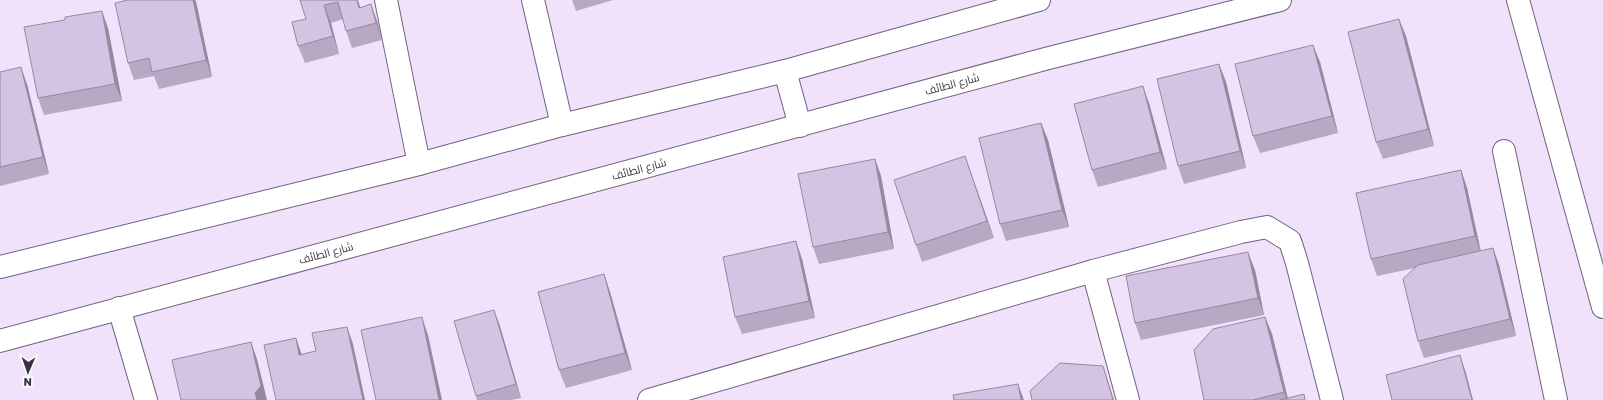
<svg xmlns="http://www.w3.org/2000/svg" width="1603" height="400" font-family="'Golos Text',Cairo,sans-serif">
	<style>
		.lines { fill: none; stroke-linecap: round; stroke-linejoin: round }
		.minor-casing { stroke: #71617d; stroke-width: 24 }
		.minor { stroke: #fff; stroke-width: 22 }
		.wall { fill: #b7a8c3 }
		.shaded-wall { fill: #95889f }
		.building { fill: #d5c3e3; stroke: #95889f }
		.labels { text-anchor: middle; stroke-width: 4; stroke-linejoin: round; paint-order: stroke }
		.street-label { font-size: 11px; fill: #3b3440; stroke: #fff }
	</style>
	<rect width="100%" height="100%" fill="#f1e2fc"/>
	<g class="lines">
		<g class="minor-casing">
			<g id="minor">
				<polyline points="386,0 419,164"/>
				<polyline points="533,0 562,125"/>
				<polyline points="1518,0 1603,307"/>
				<polyline points="785,71 800,126"/>
				<polyline points="1504,151 1556,400"/>
				<polyline points="0,267 419,164 562,125 785,71 1039,0"/>
				<polyline points="1093,271 1128,400"/>
				<polyline points="119,308 146,400"/>
				<polyline points="0,341 1045,59 1280,0"/>
				<polyline points="649,400 1093,271 1241,232 1267,227 1290,241 1297,263 1332,400"/>
			</g>
		</g>
		<use href="#minor" class="minor"/>
	</g>
	<g class="wall">
		<polygon points="128,0 195,0 212,77 159,89 154,76 134,80 128,63"/>
		<polygon points="300,0 358,0 360,7 377,21 382,40 352,48 346,31 343,19 331,23 339,54 305,63 298,46 306,19"/>
		<polygon points="572,0 613,0 576,11"/>
		<polygon points="108,28 122,101 44,115 38,98"/>
		<polygon points="1406,36 1434,146 1383,159 1376,142"/>
		<polygon points="1320,62 1338,133 1260,153 1253,136"/>
		<polygon points="1219,64 1226,82 1246,168 1184,184 1178,166"/>
		<polygon points="0,72 27,84 49,174 0,186"/>
		<polygon points="1149,103 1167,169 1098,187 1092,170"/>
		<polygon points="1041,123 1048,140 1069,227 1006,241 1000,224"/>
		<polygon points="965,156 994,238 922,262 916,245"/>
		<polygon points="875,159 881,176 894,249 819,264 813,247"/>
		<polygon points="1461,170 1467,188 1481,251 1493,248 1499,265 1516,336 1424,358 1418,341 1415,268 1377,276 1371,259"/>
		<polygon points="802,259 815,318 742,334 735,317"/>
		<polygon points="1255,270 1264,315 1141,340 1135,323"/>
		<polygon points="604,274 610,292 632,370 566,388 559,370"/>
		<polygon points="1265,317 1272,334 1288,398 1306,400 1204,400"/>
		<polygon points="499,323 521,398 512,400 477,400 476,396"/>
	</g>
	<g class="shaded-wall">
		<polygon points="193,0 195,0 196,1 212,77 206,60"/>
		<polygon points="357,0 358,0 365,25 359,8"/>
		<polygon points="371,4 377,21 382,40 376,23"/>
		<polygon points="324,5 331,23 339,54 333,36"/>
		<polygon points="102,11 108,28 122,101 115,84"/>
		<polygon points="1399,19 1406,36 1434,146 1428,129"/>
		<polygon points="1313,45 1320,62 1338,133 1332,116"/>
		<polygon points="1219,64 1226,82 1246,168 1240,151"/>
		<polygon points="21,67 27,84 49,174 43,157"/>
		<polygon points="1143,86 1149,103 1167,169 1160,152"/>
		<polygon points="1041,123 1048,140 1069,227 1062,210"/>
		<polygon points="965,156 971,173 994,238 987,221"/>
		<polygon points="875,159 881,176 894,249 888,232"/>
		<polygon points="1461,170 1467,188 1481,254 1475,236"/>
		<polygon points="796,241 802,259 815,318 809,301"/>
		<polygon points="1493,248 1499,265 1516,336 1510,319"/>
		<polygon points="1248,252 1255,270 1264,315 1258,298"/>
		<polygon points="604,274 610,292 632,370 625,353"/>
		<polygon points="494,310 499,323 521,398 516,384"/>
		<polygon points="422,317 428,335 442,400 439,400"/>
		<polygon points="1265,317 1272,334 1288,400 1287,400 1284,392"/>
		<polygon points="347,327 353,344 365,400 363,400"/>
		<polygon points="296,338 302,355 299,355"/>
		<polygon points="251,342 257,359 267,400 257,400 255,393"/>
		<polygon points="1460,355 1466,373 1473,400 1472,400"/>
		<polygon points="1103,366 1109,384 1114,400 1113,400"/>
		<polygon points="1018,384 1024,400 1021,400"/>
	</g>
	<g class="building">
		<polygon points="128,0 193,0 206,60 152,72 149,58 128,63 115,3"/>
		<polygon points="300,0 357,0 359,8 371,4 376,23 346,31 338,2 324,5 333,36 298,46 292,22 306,19"/>
		<polygon points="102,11 115,84 38,98 24,27 65,20 65,17"/>
		<polygon points="1399,19 1428,129 1376,142 1348,32"/>
		<polygon points="1313,45 1332,116 1253,136 1235,64"/>
		<polygon points="1219,64 1240,151 1178,166 1157,79"/>
		<polygon points="21,67 43,157 0,167 0,72"/>
		<polygon points="1143,86 1160,152 1092,170 1074,104"/>
		<polygon points="1041,123 1062,210 1000,224 979,138"/>
		<polygon points="965,156 987,221 916,245 894,180"/>
		<polygon points="875,159 888,232 813,247 798,174"/>
		<polygon points="1461,170 1475,236 1371,259 1356,193"/>
		<polygon points="796,241 809,301 735,317 723,257"/>
		<polygon points="1493,248 1510,319 1418,341 1403,279 1418,265"/>
		<polygon points="1248,252 1258,298 1135,323 1126,276"/>
		<polygon points="604,274 625,353 559,370 538,292"/>
		<polygon points="494,310 516,384 476,396 454,321"/>
		<polygon points="422,317 439,400 376,400 361,330"/>
		<polygon points="1265,317 1284,392 1253,400 1204,400 1194,350 1213,329"/>
		<polygon points="347,327 363,400 276,400 264,345 296,338 299,355 316,351 312,333"/>
		<polygon points="251,342 261,386 255,393 257,400 181,400 172,360"/>
		<polygon points="1460,355 1472,400 1392,400 1386,375"/>
		<polygon points="1060,363 1103,366 1113,400 1032,400 1030,391"/>
		<polygon points="1018,384 1021,400 954,400 953,395"/>
		<polygon points="1304,394 1305,400 1280,400"/>
	</g>
	<g class="labels">
		<g class="street-label">
			<text transform="translate(952 84) rotate(-15)" y="4">شارع الطائف</text>
			<text transform="translate(639 169) rotate(-15)" y="4">شارع الطائف</text>
			<text transform="translate(326 253) rotate(-15)" y="4">شارع الطائف</text>
		</g>
	</g>
	<g transform="translate(28 372) rotate(182)" stroke="#ffffff" stroke-width="3" paint-order="stroke">
	<path d="M0-3L7 15L0 10L-7 15Z" fill="#3b3440"/>
	<text y="-6" font-size="11" font-weight="bold" text-anchor="middle" fill="#3b3440">N</text>
	</g>
</svg>
